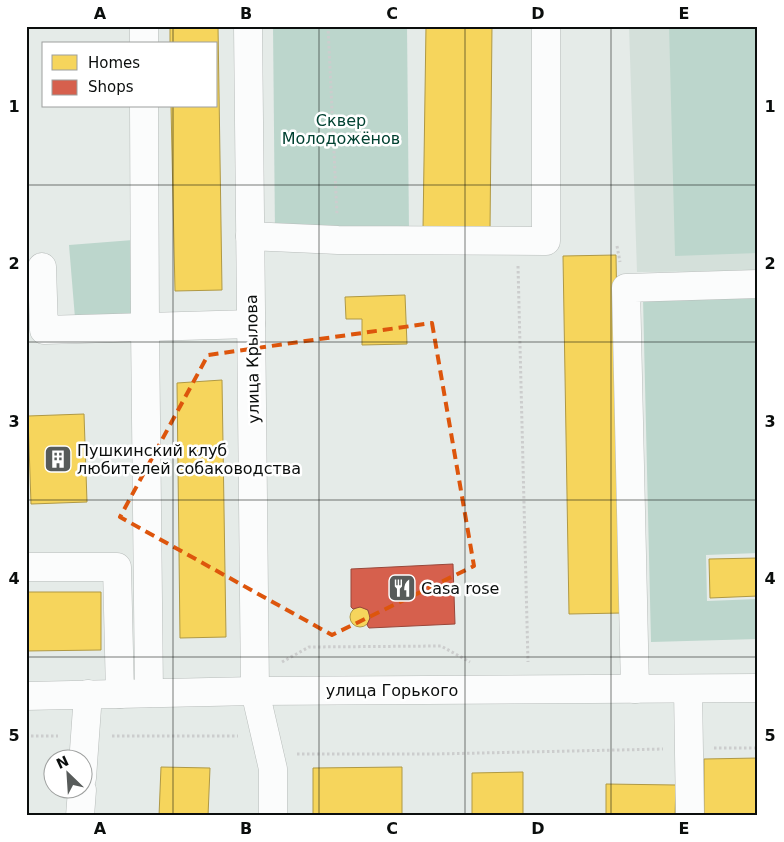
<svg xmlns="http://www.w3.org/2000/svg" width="784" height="842" font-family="'DejaVu Sans',sans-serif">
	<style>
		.built { fill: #d4e0da }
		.green { fill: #bcd6cc }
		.homes { fill: #f6d55c; stroke: #b09944 }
		.shops { fill: #d6604d; stroke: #99473a }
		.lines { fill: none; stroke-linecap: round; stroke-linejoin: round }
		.minor-casing { stroke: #b7bcba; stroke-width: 29 }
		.path { stroke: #cccdcd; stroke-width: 3; stroke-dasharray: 2.5 2.5; stroke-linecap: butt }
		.minor { stroke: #fbfcfc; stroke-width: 28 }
		.marked { fill: none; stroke: #dd550c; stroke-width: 4; stroke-dasharray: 10 6; stroke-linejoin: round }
		.grid { fill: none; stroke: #0b0e0d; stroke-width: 1; stroke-opacity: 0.55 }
		.labels { text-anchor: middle; stroke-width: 5; stroke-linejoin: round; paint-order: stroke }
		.park-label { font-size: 16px; fill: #004131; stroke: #fff }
		.street-label { font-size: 16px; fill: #0b0e0d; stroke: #fff }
		.poi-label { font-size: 16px; fill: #0b0e0d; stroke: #fff; text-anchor: start }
		.neatline { fill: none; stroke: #0b0e0d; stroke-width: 2 }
		.grid-label { font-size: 16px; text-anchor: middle; font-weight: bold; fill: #0b0e0d }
	</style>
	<rect width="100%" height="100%" fill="#e5ebe8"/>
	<polygon class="built" points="629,26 758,26 758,271 637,272"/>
	<g class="green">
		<polygon points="273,26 407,26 409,232 275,234"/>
		<polygon points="669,26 758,26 758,253 675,256"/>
		<polygon points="133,240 139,313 75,318 69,245"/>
		<polygon points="758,295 758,553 706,555 707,601 758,599 758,639 651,642 643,298"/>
	</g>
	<g class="homes">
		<polygon points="170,26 218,26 222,290 175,291 171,106 216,106 216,44 170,44"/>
		<polygon points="426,26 492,26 490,230 423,229"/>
		<polygon points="616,255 622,613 569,614 563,256"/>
		<polygon points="405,295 407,344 362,345 362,319 346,319 345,297"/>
		<polygon points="222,380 226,637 180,638 177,383"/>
		<polygon points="84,414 87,502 31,504 28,416"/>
		<polygon points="758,558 758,596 710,598 709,559"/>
		<polygon points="26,592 101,592 101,650 26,651"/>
		<circle cx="360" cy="617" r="10"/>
		<polygon points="758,758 758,816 704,816 704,759"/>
		<polygon points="161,767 210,768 208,816 159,816"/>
		<polygon points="402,767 402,816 313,816 313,768"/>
		<polygon points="523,772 523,816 472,816 472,773"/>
		<polygon points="606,784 676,785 675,816 606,816"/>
	</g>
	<polygon class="shops" points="453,564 455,624 369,628 367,625 370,618 368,610 360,607 353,609 351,607 351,569"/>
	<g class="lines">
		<g class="minor-casing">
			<g id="minor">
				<polyline points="144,26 144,44"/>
				<polyline points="248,26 255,691 273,769 273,816"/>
				<polyline points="144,106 145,327 149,693"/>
				<polyline points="250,236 338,240 546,241 546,26"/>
				<polyline points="42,267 44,330 251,324"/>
				<polyline points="26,567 117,567 120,694"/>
				<polyline points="635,689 626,288 758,284"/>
				<polyline points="688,689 690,816"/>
				<polyline points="26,696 255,691 758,688"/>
				<polyline points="82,778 88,694"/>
				<polyline points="80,816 82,790"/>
			</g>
		</g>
		<g class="path">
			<polyline points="328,26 337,215"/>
			<polyline points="617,246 620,262"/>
			<polyline points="518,266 528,662"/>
			<polyline points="282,662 309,647 441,646 470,662"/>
			<polyline points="26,736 58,736"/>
			<polyline points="112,736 238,736"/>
			<polyline points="714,748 758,748"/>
			<polyline points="297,754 435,754 663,749"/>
		</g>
		<use href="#minor" class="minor"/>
	</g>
	<path class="marked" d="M432 323 474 566 332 635 120 517 208 355Z"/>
	<path class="grid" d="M173 26V44M319 26V816M465 26V816M611 26V816M173 106V816M26 185H758M26 342H758M26 500H758M26 657H758"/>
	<defs>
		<g id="building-square" transform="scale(1.4375)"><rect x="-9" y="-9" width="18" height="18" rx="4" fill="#575b5a" stroke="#fff"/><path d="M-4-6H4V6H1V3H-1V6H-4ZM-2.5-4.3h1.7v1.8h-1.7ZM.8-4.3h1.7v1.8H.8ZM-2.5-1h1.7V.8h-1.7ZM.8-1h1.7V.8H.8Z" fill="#fff"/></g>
		<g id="restaurant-square" transform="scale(1.4375)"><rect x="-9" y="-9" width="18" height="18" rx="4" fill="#575b5a" stroke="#fff"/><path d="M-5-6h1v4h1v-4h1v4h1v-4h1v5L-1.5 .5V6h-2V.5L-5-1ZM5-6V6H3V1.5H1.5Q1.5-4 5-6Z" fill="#fff"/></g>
	</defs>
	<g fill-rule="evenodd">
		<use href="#building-square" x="58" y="459"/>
		<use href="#restaurant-square" x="402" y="588"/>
	</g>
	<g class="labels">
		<g class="park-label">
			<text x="341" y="126">Сквер<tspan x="341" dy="18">Молодожёнов</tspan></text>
		</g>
		<g class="street-label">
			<text transform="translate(252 359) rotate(-91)" y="6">улица Крылова</text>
			<text x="392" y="696">улица Горького</text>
		</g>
		<g class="poi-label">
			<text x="77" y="456">Пушкинский клуб<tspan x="77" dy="18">любителей собаководства</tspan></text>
			<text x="421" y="594">Casa rose</text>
		</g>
	</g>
	<rect width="784" height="842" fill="none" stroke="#ffffff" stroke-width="55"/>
	<rect x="42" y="42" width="175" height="65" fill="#ffffff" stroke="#9d9f9e"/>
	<rect x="52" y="55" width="25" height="15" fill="#f6d55c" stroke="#9d9f9e"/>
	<text x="88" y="68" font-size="15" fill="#0b0e0d">Homes</text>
	<rect x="52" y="80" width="25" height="15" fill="#d6604d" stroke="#9d9f9e"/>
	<text x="88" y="92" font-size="15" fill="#0b0e0d">Shops</text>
	<g transform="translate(68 774) rotate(335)"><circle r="24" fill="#ffffff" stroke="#9d9f9e"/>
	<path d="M0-4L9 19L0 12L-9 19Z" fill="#575b5a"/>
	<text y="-8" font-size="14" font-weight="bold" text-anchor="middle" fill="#0b0e0d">N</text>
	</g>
	<rect x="28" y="28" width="728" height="786" class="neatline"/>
	<g class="grid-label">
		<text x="100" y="19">A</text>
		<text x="246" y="19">B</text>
		<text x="392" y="19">C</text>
		<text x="538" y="19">D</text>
		<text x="684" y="19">E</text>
		<text x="14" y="112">1</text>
		<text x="770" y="112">1</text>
		<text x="14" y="269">2</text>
		<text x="770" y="269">2</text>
		<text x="14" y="427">3</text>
		<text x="770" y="427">3</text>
		<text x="14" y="584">4</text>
		<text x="770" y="584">4</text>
		<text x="14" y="741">5</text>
		<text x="770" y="741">5</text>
		<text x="100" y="834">A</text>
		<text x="246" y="834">B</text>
		<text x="392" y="834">C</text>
		<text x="538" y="834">D</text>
		<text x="684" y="834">E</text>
	</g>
</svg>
